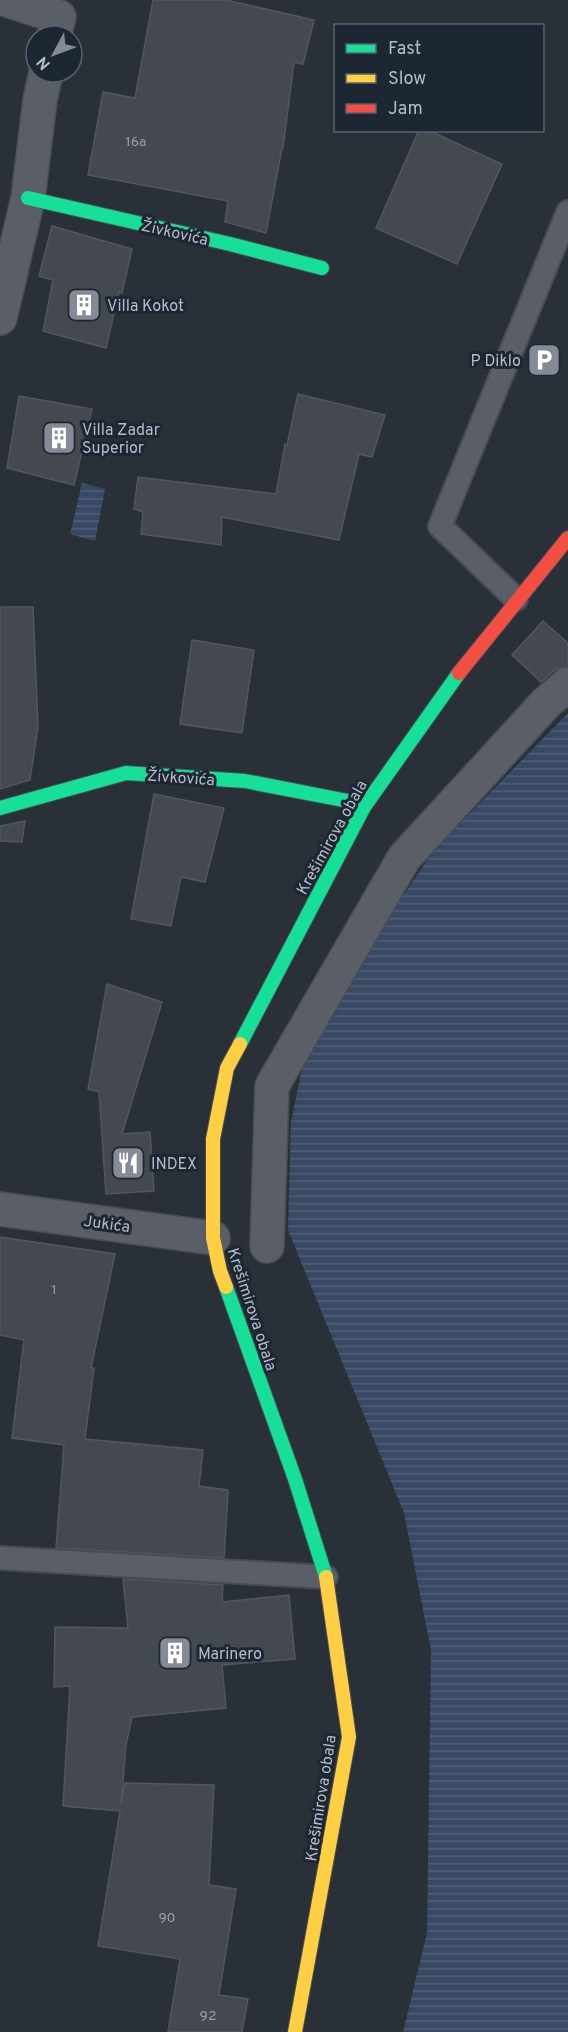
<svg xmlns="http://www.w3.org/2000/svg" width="568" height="2032" font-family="Overpass,sans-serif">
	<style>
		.water { fill: url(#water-rules) }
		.building { fill: #444950; stroke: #52575f; stroke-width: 1.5 }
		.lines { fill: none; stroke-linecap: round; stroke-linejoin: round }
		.lane-casing { stroke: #484c53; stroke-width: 26 }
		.street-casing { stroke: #484c53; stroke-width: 36 }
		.fast-casing { stroke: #484c53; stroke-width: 16 }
		.slow-casing { stroke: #484c53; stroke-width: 16 }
		.jam-casing { stroke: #484c53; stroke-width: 16 }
		.lane { stroke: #5a5e66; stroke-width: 22 }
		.street { stroke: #5a5e66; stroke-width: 33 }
		.fast { stroke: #16e098; stroke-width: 14 }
		.slow { stroke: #ffcf43; stroke-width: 14 }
		.jam { stroke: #f24e42; stroke-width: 14 }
		.labels { text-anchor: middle; stroke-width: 6; stroke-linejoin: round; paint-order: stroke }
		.number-label { font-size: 14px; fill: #989fab }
		.street-label { font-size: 16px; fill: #b4bcc9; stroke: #1d2633 }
		.poi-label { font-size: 16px; fill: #b4bcc9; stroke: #1d2633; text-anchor: start }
	</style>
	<defs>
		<pattern id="water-rules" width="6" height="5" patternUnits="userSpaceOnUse" patternTransform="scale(1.5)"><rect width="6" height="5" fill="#384963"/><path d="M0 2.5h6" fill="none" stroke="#526178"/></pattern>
	</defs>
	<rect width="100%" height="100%" fill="#2a3038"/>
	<g class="water">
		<polygon points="82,483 105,489 95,541 70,534"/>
		<polygon points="568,713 568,2032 403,2032 427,1933 431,1650 404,1513 288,1230 291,1122 302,1069 380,930 434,850"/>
	</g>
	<g class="building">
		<polygon points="153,0 226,0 314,20 303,64 294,62 283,148 282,148 266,233 225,222 228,201 88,175 103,92 135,98"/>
		<polygon points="419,130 428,130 502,164 457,264 376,228"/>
		<polygon points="52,226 132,249 122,293 119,292 106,348 43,331 53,280 39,276"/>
		<polygon points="298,394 385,415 372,457 359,454 339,540 222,517 221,545 141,534 143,512 134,509 138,477 276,494 285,444 287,445"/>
		<polygon points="19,396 92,409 74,485 7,468"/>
		<polygon points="0,607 33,607 38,727 30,780 0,789"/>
		<polygon points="543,621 568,643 568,666 556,669 541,682 512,655"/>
		<polygon points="192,640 254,650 242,733 180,724"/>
		<polygon points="154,794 224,808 205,882 181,877 171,926 131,919"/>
		<polygon points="25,821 22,842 0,841 0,826"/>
		<polygon points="107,984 162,1002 122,1134 150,1132 154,1191 106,1194 99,1092 88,1089"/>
		<polygon points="0,1237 115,1254 91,1368 94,1368 85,1439 203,1450 199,1486 228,1490 224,1558 56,1548 64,1445 12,1438 24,1340 0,1335"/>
		<polygon points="123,1579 223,1585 222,1602 289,1595 295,1659 222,1665 226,1708 132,1717 126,1745 121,1804 125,1783 214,1785 209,1885 236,1889 219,1995 248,1999 242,2032 168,2032 180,1959 98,1946 120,1811 63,1806 70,1686 54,1687 55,1627 128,1628"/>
	</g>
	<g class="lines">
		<g class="lane-casing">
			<g id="lane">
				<polyline points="516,599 440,526 568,212"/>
				<polyline points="0,1558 326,1577"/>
			</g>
		</g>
		<g class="street-casing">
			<g id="street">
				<polyline points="7,0 59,17 54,36"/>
				<polyline points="0,318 28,198 40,100 46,72"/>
				<polyline points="0,1209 213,1238"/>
				<polyline points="267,1246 272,1086 404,858 546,703 568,684"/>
			</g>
		</g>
		<g class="fast-casing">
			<g id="fast">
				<polyline points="28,198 230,244 322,268"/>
				<polyline points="0,808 126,773 245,781 348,801 364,807"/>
				<polyline points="240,1044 364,807 459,673"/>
				<polyline points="226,1287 295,1479 326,1577"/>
			</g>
		</g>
		<g class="slow-casing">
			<g id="slow">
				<polyline points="226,1287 220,1271 213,1238 213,1139 227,1068 240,1044"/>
				<polyline points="295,2032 349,1737 326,1577"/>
			</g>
		</g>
		<g class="jam-casing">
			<polyline id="jam" points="459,673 568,538"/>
		</g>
		<use href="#lane" class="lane"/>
		<use href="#street" class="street"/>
		<use href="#fast" class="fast"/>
		<use href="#slow" class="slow"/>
		<use href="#jam" class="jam"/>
	</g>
	<defs>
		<g id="building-square" transform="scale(1.725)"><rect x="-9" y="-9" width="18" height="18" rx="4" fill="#848b96" stroke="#1d2633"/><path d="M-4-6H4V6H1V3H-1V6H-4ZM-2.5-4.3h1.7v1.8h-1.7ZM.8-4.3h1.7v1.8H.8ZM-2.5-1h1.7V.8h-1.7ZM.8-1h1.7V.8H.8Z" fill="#fff"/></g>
		<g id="parking-square" transform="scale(1.725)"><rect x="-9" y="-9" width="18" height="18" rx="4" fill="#848b96" stroke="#1d2633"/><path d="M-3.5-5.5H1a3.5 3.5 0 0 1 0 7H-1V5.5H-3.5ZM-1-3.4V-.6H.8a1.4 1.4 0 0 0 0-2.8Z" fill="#fff"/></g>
		<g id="restaurant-square" transform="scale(1.725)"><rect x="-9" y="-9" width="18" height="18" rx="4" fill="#848b96" stroke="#1d2633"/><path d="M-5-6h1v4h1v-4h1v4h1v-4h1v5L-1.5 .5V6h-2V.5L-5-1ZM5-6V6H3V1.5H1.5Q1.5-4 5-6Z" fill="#fff"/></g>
	</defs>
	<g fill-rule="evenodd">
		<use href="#building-square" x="84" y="305"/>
		<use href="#parking-square" x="544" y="360"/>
		<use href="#building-square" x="59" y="438"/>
		<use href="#restaurant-square" x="128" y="1163"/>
		<use href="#building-square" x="175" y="1653"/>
	</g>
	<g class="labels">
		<g class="number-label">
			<text x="136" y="146">16a</text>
			<text x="54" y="1294">1</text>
			<text x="167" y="1922">90</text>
			<text x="208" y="2020">92</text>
		</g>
		<g class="street-label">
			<text transform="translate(175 232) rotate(13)" y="6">Živkovića</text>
			<text transform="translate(181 777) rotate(4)" y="6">Živkovića</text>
			<text transform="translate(331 837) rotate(-61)" y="6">Krešimirova obala</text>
			<text transform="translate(107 1223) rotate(8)" y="6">Jukića</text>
			<text transform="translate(253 1309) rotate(72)" y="6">Krešimirova obala</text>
			<text transform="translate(320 1798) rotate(-81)" y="6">Krešimirova obala</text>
		</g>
		<g class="poi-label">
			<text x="107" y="311">Villa Kokot</text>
			<text x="521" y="366" text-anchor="end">P Diklo</text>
			<text x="82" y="435">Villa Zadar<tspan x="82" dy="18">Superior</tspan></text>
			<text x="151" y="1169">INDEX</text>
			<text x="198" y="1659">Marinero</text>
		</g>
	</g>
	<rect x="334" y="24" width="210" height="108" fill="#1d2633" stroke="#59626f" stroke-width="1.5"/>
	<rect x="346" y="44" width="30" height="9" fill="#16e098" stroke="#59626f" stroke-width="1.5"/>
	<text x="388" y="54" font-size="18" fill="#b4bcc9">Fast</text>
	<rect x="346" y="74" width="30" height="9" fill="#ffcf43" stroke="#59626f" stroke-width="1.5"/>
	<text x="388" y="84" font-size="18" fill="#b4bcc9">Slow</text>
	<rect x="346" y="104" width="30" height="9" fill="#f24e42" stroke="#59626f" stroke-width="1.5"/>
	<text x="388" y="114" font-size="18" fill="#b4bcc9">Jam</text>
	<g transform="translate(54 54) rotate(229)"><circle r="28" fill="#1d2633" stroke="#59626f" stroke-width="1.5"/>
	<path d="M0-4.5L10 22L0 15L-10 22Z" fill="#848b96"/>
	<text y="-9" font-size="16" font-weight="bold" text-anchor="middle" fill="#b4bcc9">N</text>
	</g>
</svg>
